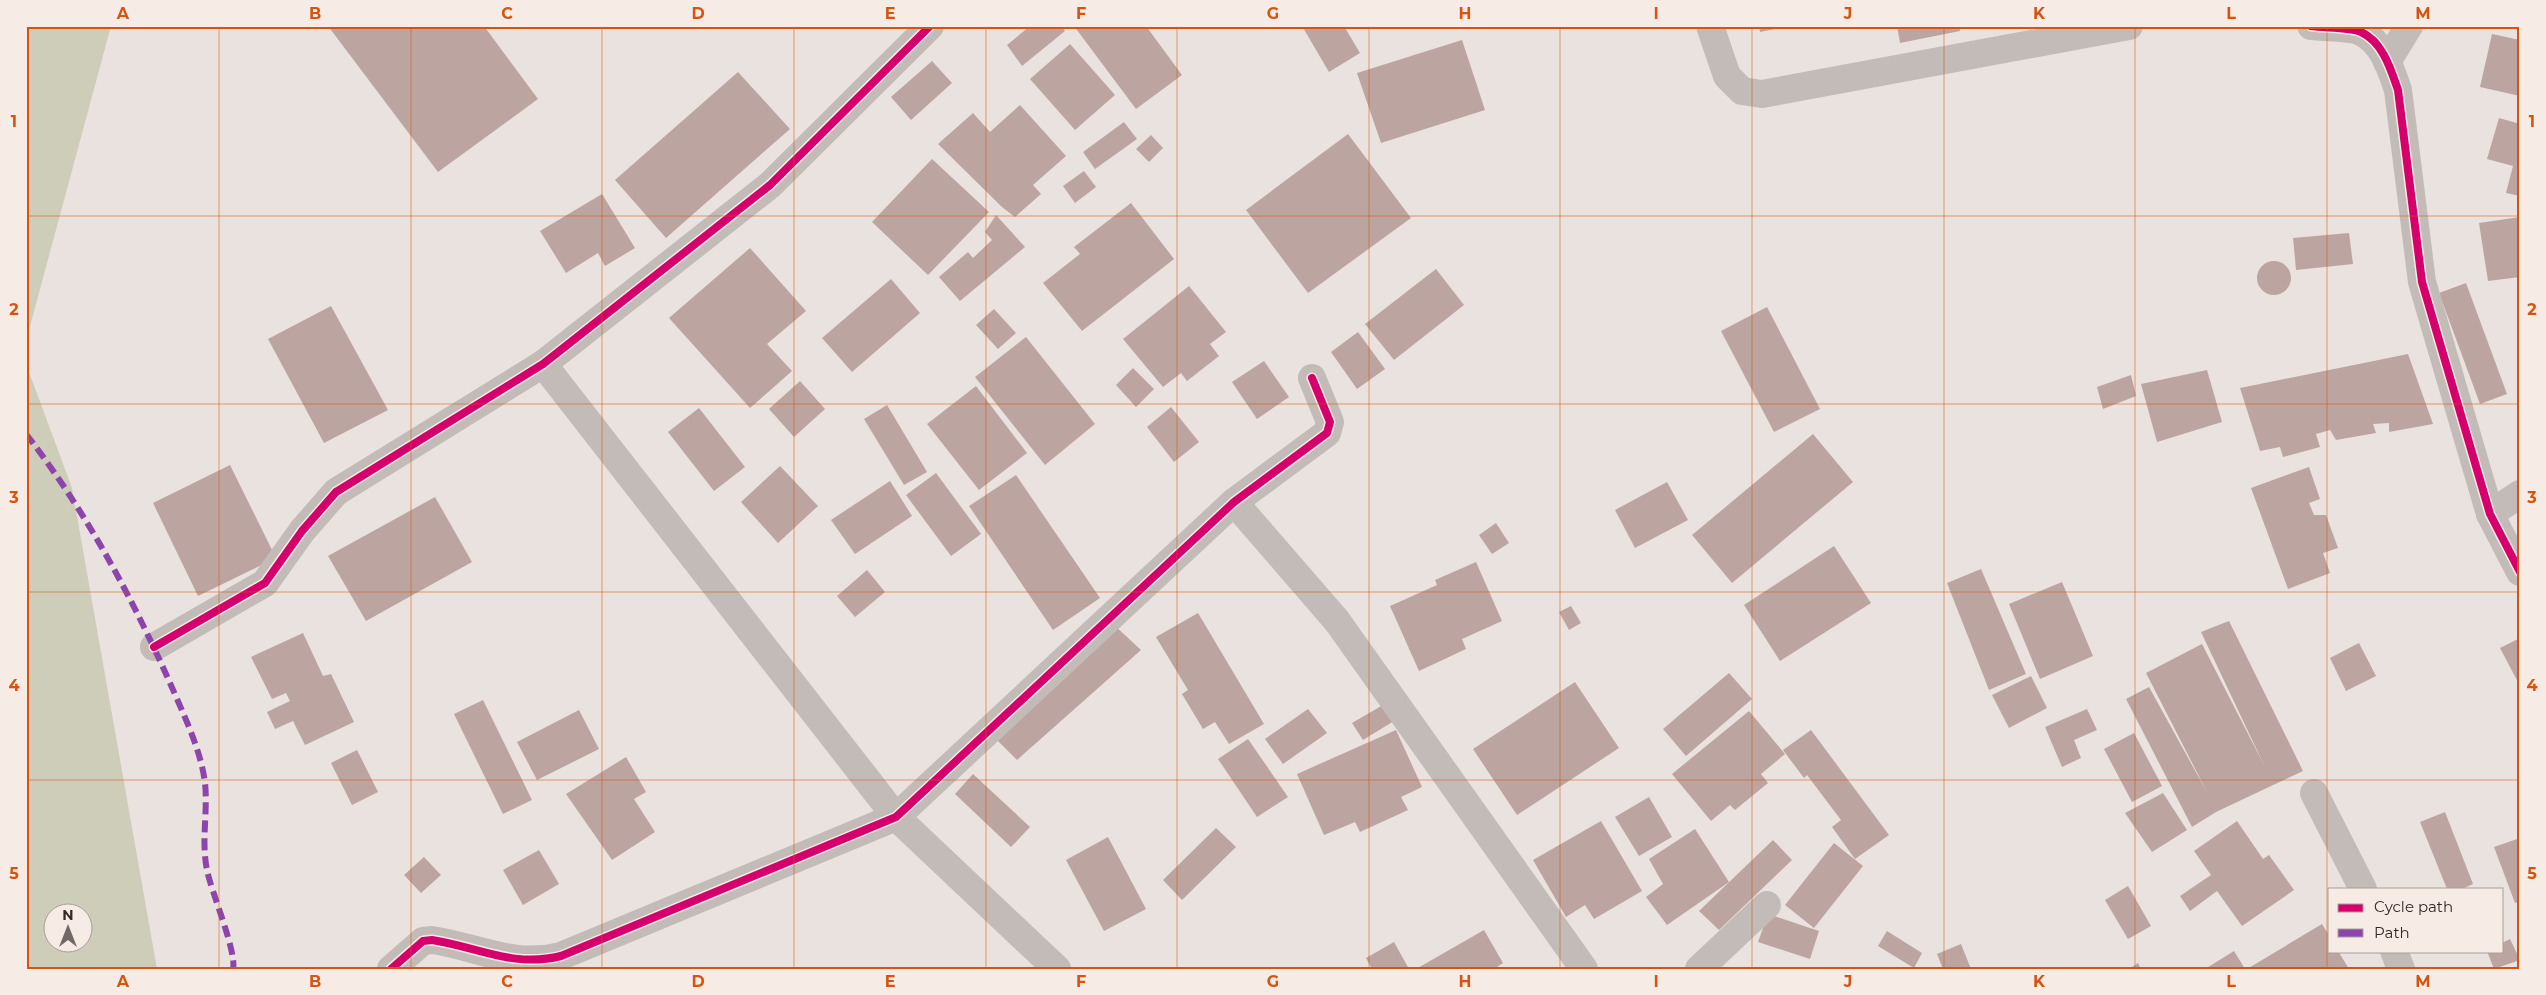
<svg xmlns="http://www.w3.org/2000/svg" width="2546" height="995" font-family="Montserrat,sans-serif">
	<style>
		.green { fill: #cdcdb9; fill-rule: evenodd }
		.building { fill: #bca5a1 }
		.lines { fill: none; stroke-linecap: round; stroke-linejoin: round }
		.minor { stroke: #c3bbb7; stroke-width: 28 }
		.quiet { stroke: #8e44ad; stroke-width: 6; stroke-dasharray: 12 6; stroke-linecap: butt }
		.cycleway-casing { stroke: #f7ece5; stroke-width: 11 }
		.cycleway { stroke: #d6006c; stroke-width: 8 }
		.grid { fill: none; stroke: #d6540f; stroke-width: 1; stroke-opacity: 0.55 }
		.neatline { fill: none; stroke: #d6540f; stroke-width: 2 }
		.grid-label { font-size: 16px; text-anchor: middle; font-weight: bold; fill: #d6540f }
	</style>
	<rect width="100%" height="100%" fill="#eae2de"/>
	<g class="green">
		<polygon points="26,26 111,26 26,341"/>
		<path d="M26 364 72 488 157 969H26ZM52 912H82V942H52Z"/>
	</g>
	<g class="building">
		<polygon points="328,26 484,26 538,99 438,172"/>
		<polygon points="1030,26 1061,26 1065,31 1022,66 1007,45"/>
		<polygon points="1074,26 1146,26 1182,75 1136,109"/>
		<polygon points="1302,26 1344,26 1360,53 1329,72"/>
		<polygon points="1759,26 1785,26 1785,27 1760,32"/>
		<polygon points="1897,26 1959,26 1960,31 1900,43"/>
		<polygon points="2492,34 2520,40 2520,96 2480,87"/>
		<polygon points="1462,40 1485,110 1381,143 1357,73"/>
		<polygon points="1070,44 1115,95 1075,130 1030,79"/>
		<polygon points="932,61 952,83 911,120 891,97"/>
		<polygon points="738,72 790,129 666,238 615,180"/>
		<polygon points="1020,105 1066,156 1033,185 1041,194 1015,217 1002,207 938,144 973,113 990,132"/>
		<polygon points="2499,118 2520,124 2520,196 2506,193 2513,166 2487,159"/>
		<polygon points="1124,122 1137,139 1095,169 1083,152"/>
		<polygon points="1348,134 1411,218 1308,293 1246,210"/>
		<polygon points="1151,135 1163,148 1149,162 1136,149"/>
		<polygon points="932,159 989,212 928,275 872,222"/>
		<polygon points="1084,171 1096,187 1075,203 1063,186"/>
		<polygon points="602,194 635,248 605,266 598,253 566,273 540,231"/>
		<polygon points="1131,203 1174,259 1082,331 1043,283 1080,254 1074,247"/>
		<polygon points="996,215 1025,247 960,301 939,277 968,252 973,258 992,240 985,232"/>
		<polygon points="2520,217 2520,277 2488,281 2479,223"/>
		<polygon points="2349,233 2353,264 2296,270 2293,238"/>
		<polygon points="750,248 806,311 767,344 792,371 750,408 669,318"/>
		<circle cx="2274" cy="278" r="17"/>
		<polygon points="1436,269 1464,305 1394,360 1365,324"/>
		<polygon points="891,279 920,313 852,372 822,338"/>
		<polygon points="2466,283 2507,394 2480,404 2439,293"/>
		<polygon points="1189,286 1226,332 1210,344 1219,356 1187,381 1181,373 1163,387 1123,339"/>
		<polygon points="331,306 388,410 324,443 268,339"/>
		<polygon points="1767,307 1820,409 1774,432 1721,331"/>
		<polygon points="994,309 1016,333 998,349 976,325"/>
		<polygon points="1358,332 1385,369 1357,389 1331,352"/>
		<polygon points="1026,337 1095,424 1045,465 975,377"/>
		<polygon points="2408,354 2433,424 2389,432 2389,423 2373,424 2376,433 2336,440 2330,430 2316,434 2320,447 2283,457 2280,447 2260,451 2240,388"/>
		<polygon points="1264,361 1289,397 1257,419 1232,382"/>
		<polygon points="1133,368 1154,389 1136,407 1116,385"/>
		<polygon points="2207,370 2222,422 2157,442 2141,384"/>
		<polygon points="2131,375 2136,396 2103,409 2097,387"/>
		<polygon points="800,381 825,409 794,437 769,409"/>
		<polygon points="976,386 1027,453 979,490 927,424"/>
		<polygon points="887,405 927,472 904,485 864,419"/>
		<polygon points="1171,407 1199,442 1174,462 1147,427"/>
		<polygon points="699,408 745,467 714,491 668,432"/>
		<polygon points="1813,434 1853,482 1732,583 1692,535"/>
		<polygon points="230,465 276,558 198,596 153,503"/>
		<polygon points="780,466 818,506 778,543 741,502"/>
		<polygon points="2309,467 2320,499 2309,503 2314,515 2326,515 2338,548 2323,553 2330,573 2288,589 2251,488"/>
		<polygon points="936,473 981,534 951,556 906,495"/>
		<polygon points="1016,475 1100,598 1053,630 969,506"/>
		<polygon points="890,481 912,516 855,554 831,520"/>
		<polygon points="1667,482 1688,520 1635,548 1615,510"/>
		<polygon points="435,497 472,562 366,621 328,556"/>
		<polygon points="1496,523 1509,543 1492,554 1479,535"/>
		<polygon points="1834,546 1871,603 1780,661 1744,605"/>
		<polygon points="1476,562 1502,621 1462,639 1466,649 1419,671 1390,606 1437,585 1435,580"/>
		<polygon points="1981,569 2026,674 1989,690 1947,583"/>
		<polygon points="867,570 885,592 855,617 837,596"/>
		<polygon points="2062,582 2093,656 2040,679 2009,604"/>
		<polygon points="1571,606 1581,623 1569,630 1559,612"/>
		<polygon points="1198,613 1264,724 1229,744 1215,722 1203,729 1182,694 1188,690 1156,637"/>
		<polygon points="2229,621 2303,771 2216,812 2192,827 2126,699 2149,687 2207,792 2146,673 2202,644 2264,765 2201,632"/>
		<polygon points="1112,623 1141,650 1017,760 996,739"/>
		<polygon points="303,633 323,676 331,674 354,722 305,745 293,721 275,729 267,712 290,701 286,693 272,699 251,657"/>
		<polygon points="2520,638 2520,686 2500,648"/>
		<polygon points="2359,643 2376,676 2346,691 2330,658"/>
		<polygon points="1729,673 1752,699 1686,756 1663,729"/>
		<polygon points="2031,676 2047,708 2009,728 1992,695"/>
		<polygon points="1575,682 1619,748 1517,815 1473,749"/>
		<polygon points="483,700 532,800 503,814 454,714"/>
		<polygon points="1383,705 1394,721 1363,740 1352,723"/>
		<polygon points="1308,709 1327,733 1283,764 1265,739"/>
		<polygon points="2087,709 2097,730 2074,740 2081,758 2062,767 2045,727"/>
		<polygon points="579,710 599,749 537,780 517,742"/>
		<polygon points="1749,711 1785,754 1761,774 1768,783 1735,810 1730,805 1711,821 1672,774"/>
		<polygon points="1396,730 1422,787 1401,797 1408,810 1360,832 1355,822 1324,835 1297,774"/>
		<polygon points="1811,730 1889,835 1855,859 1832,827 1841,820 1807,775 1804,778 1783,750"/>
		<polygon points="2134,733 2162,786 2132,802 2104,749"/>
		<polygon points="1248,739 1288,797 1257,817 1218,759"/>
		<polygon points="357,750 378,792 352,805 331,763"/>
		<polygon points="626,757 646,792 634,799 655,832 612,860 566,794"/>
		<polygon points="973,774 1030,827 1011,847 955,794"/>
		<polygon points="2163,793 2187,830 2152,852 2125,813"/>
		<polygon points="1649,797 1672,837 1639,856 1615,817"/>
		<polygon points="2445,812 2473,884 2462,889 2447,889 2420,822"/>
		<polygon points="1601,821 1642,891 1594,919 1585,905 1566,917 1533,860"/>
		<polygon points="2237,821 2263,859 2269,855 2294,890 2242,926 2217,891 2190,911 2180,896 2211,875 2194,851"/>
		<polygon points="1216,828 1236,847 1182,900 1163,880"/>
		<polygon points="1695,829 1729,882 1667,925 1646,897 1663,884 1649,859"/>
		<polygon points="1108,837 1146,909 1104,931 1066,860"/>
		<polygon points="2520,838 2520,901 2515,903 2494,847"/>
		<polygon points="1773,840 1792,860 1719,930 1699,911"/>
		<polygon points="1834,843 1863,866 1814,928 1785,905"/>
		<polygon points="539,850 559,884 523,905 503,870"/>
		<polygon points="424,857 441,875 421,893 404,875"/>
		<polygon points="2128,886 2151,926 2128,939 2105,900"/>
		<polygon points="1768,914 1819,931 1810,959 1758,942"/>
		<polygon points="2322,924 2330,937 2330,951 2338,951 2349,969 2247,969"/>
		<polygon points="1484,930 1503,963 1494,969 1416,969"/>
		<polygon points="1887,931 1922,953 1914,968 1878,946"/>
		<polygon points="2510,939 2520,960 2494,969 2487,951 2502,951 2502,943"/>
		<polygon points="1394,942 1409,969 1372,969 1366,958"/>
		<polygon points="1961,944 1971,969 1943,969 1937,954"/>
		<polygon points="2234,951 2245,969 2205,969"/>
		<polygon points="2138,963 2141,969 2129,969"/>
	</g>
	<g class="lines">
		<g class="minor">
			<polyline points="1710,26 1727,76 1742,91 1762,94 2129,26"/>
			<path d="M2311 26C2324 28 2351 27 2361 32 2383 42 2391 70 2398 90L2422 282 2490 514 2520 572"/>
			<polyline points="2387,62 2409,26"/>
			<polyline points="543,364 896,817 1057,969"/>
			<polyline points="1234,502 1337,621 1584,969"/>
			<polyline points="2490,514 2520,494"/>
			<polyline points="154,647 265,583 302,531 336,492 543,364 770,185 930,26"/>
			<polyline points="2314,793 2363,889"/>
			<polyline points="2394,951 2401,969"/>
			<path d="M391 969 423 941 432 940C478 947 513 968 561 956L896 817 1234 502 1327 433 1330 422 1312 378"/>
			<polyline points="1699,969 1767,905"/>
		</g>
		<path class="quiet" d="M26 434C85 510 131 595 170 683 183 713 201 750 205 783 208 812 201 841 207 870 211 891 237 952 233 969"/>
		<g class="cycleway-casing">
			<g id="cycleway">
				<path d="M2311 26C2324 28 2351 27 2361 32 2383 42 2391 70 2398 90L2422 282 2490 514 2520 572"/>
				<polyline points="154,647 265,583 302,531 336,492 543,364 770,185 930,26"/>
				<path d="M391 969 423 941 432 940C478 947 513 968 561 956L896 817 1234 502 1327 433 1330 422 1312 378"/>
			</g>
		</g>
		<use href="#cycleway" class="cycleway"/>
	</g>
	<path class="grid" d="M219 26V969M411 26V969M602 26V969M794 26V969M986 26V969M1177 26V969M1369 26V969M1560 26V969M1752 26V969M1944 26V969M2135 26V969M2327 26V969M26 216H2520M26 404H2520M26 592H2520M26 780H2520"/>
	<rect width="2546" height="995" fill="none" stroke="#f7ece5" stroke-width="55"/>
	<rect x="2328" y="888" width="175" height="65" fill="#f7ece5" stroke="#a89e99"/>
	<rect x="2338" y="904" width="25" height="8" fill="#d6006c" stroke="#a89e99"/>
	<text x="2374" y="912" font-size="15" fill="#322826">Cycle path</text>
	<rect x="2338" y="929" width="25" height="8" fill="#8e44ad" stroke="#a89e99"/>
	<text x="2374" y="938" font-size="15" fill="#322826">Path</text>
	<g transform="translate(68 928)"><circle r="24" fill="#f7ece5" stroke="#a89e99"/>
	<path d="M0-4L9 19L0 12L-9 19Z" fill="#726966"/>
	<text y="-8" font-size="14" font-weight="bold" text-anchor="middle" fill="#322826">N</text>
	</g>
	<rect x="28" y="28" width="2490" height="940" class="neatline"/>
	<g class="grid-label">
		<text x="123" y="19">A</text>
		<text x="315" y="19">B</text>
		<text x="507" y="19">C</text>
		<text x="698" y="19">D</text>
		<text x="890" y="19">E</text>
		<text x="1081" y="19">F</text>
		<text x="1273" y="19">G</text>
		<text x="1465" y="19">H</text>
		<text x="1656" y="19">I</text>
		<text x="1848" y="19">J</text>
		<text x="2039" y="19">K</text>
		<text x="2231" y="19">L</text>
		<text x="2423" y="19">M</text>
		<text x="14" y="127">1</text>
		<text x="2532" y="127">1</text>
		<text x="14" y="315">2</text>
		<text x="2532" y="315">2</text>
		<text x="14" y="503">3</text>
		<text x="2532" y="503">3</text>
		<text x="14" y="691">4</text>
		<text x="2532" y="691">4</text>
		<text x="14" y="879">5</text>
		<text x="2532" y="879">5</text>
		<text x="123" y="987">A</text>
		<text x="315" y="987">B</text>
		<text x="507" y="987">C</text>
		<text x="698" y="987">D</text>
		<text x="890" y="987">E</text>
		<text x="1081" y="987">F</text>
		<text x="1273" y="987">G</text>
		<text x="1465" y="987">H</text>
		<text x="1656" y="987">I</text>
		<text x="1848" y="987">J</text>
		<text x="2039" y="987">K</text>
		<text x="2231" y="987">L</text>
		<text x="2423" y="987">M</text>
	</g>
</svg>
